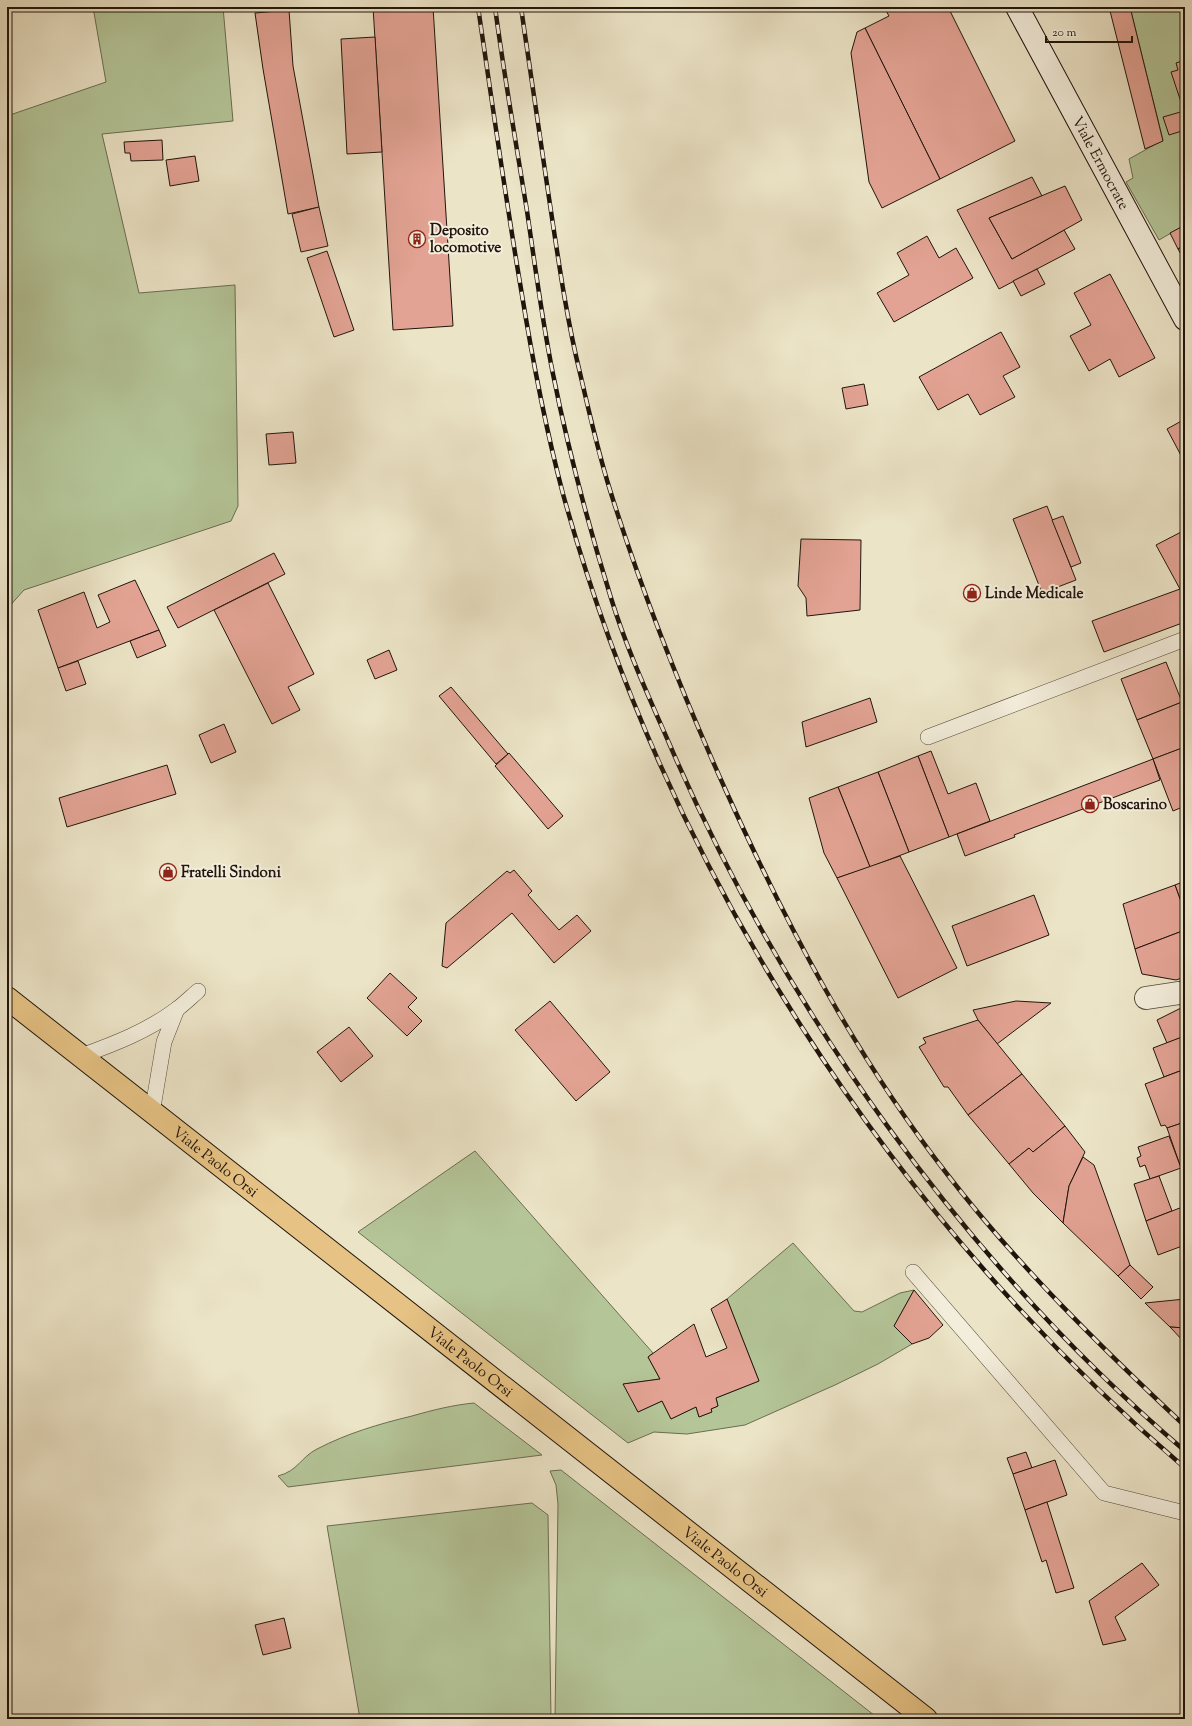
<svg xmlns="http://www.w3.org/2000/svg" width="1192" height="1726" font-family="'Sorts Mill Goudy',serif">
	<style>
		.green { fill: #b4c598; stroke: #6a6d52 }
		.building { fill: #e3a394; stroke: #20150c }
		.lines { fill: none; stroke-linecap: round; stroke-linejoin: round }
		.service-casing { stroke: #53493b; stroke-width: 16 }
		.minor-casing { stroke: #53493b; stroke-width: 24 }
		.secondary-casing { stroke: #20150c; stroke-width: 24 }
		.primary-casing { stroke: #20150c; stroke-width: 24 }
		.service { stroke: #f3eddb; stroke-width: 15 }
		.minor { stroke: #f3eddb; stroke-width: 22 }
		.secondary { stroke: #f3eddb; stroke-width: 22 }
		.primary { stroke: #e6c284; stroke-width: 22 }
		.rail-casing { stroke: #20150c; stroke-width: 4.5 }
		.rail { stroke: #f3eddb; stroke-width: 3; stroke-dasharray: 9; stroke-linecap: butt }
		.labels { text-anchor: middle; stroke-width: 4; stroke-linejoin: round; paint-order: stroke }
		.street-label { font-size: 15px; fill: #20150c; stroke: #f3eddb }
		.poi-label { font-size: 15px; font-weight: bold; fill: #20150c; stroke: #f3eddb; text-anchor: start }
	</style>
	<rect width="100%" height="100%" fill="#ece4c7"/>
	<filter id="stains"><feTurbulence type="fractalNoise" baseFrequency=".005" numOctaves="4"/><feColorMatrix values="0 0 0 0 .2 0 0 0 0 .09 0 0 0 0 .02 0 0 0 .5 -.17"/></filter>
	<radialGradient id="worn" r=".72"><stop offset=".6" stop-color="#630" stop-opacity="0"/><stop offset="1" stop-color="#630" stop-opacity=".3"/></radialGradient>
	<g class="green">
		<polygon points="93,7 223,7 233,121 102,134 139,293 235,285 238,506 231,521 24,590 7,609 7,116 106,82"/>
		<polygon points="1130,7 1185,7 1185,225 1159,240 1126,182 1133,178 1129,159 1163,140"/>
		<polygon points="475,1151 653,1353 648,1357 660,1379 624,1384 638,1412 662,1401 671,1419 696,1407 699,1417 711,1412 711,1409 718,1406 716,1398 759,1381 727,1299 793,1243 854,1311 862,1312 900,1293 914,1290 894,1326 912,1344 878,1364 835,1385 745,1425 687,1434 654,1432 628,1443 358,1232"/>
		<path d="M474 1403 542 1455 288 1487 278 1476C298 1471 301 1457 317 1449 348 1433 379 1424 412 1416 433 1410 453 1405 474 1403Z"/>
		<polygon points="561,1470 879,1719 555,1719 558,1504 556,1485 550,1471"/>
		<polygon points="532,1503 548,1515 551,1719 360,1719 327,1526"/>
	</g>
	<g class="building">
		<polygon points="262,7 289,7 289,10 262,11"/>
		<polygon points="373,7 433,7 453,326 393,330"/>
		<polygon points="884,7 948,7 1015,141 940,179 865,28 889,16"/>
		<polygon points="1109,7 1130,7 1163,141 1145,149"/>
		<polygon points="289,10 293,66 319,207 288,214 263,69 255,13"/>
		<polygon points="865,28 940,179 882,208 869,182 851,53 857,32"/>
		<polygon points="375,37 382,152 347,154 341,39"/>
		<polygon points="1185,60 1185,130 1169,135 1163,117 1184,111 1171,72 1178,70 1176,63"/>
		<polygon points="162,140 163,160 131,161 130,153 125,153 124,142"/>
		<polygon points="195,156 199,181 170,186 166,160"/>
		<polygon points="1032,177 1042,196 989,218 1012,259 1064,230 1075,249 999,289 957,210"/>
		<polygon points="1065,186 1082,220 1012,259 989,218"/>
		<polygon points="319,207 328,246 301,252 292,214"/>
		<polygon points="1185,225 1185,245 1178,249 1170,233"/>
		<polygon points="927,236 939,258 956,248 973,278 894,322 877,293 909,275 897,253"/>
		<polygon points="1185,245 1185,262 1178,249"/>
		<polygon points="327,251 354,330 334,337 307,258"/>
		<polygon points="1037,269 1045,284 1021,296 1013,281"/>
		<polygon points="1110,274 1155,358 1119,377 1110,359 1089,371 1070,336 1091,325 1074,293"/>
		<polygon points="1001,332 1020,367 1003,376 1015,397 980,415 968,394 938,410 919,377"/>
		<polygon points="864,384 868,405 846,409 842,388"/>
		<polygon points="1185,419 1185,463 1167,429"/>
		<polygon points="293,432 296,463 269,465 266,434"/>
		<polygon points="1047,506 1076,580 1042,593 1013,519"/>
		<polygon points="1063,516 1081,563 1071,567 1052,520"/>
		<polygon points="1185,530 1185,622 1104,652 1092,621 1180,589 1156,545"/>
		<polygon points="801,539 861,540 860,610 807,616 806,598 798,586"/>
		<polygon points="274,553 285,574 178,628 167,607"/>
		<polygon points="135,580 159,630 58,668 38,610 84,592 97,628 110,622 98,595"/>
		<polygon points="268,583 314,674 288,687 300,710 272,724 214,610"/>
		<polygon points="159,630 166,646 137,658 130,641"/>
		<polygon points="389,650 397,670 375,679 367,660"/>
		<polygon points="78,661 86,684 66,691 58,668"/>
		<polygon points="1166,662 1182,702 1137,720 1121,679"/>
		<polygon points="451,687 508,754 496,764 439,696"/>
		<polygon points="870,698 877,722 806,747 802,722"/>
		<polygon points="1182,702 1185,711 1185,747 1153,759 1137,720"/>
		<polygon points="224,724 236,752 211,763 199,735"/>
		<polygon points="1182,748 1185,754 1185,806 1173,811 1153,759"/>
		<polygon points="931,751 948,794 976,783 990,821 949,837 918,756"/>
		<polygon points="509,753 563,816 548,829 495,766"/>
		<polygon points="918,756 949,837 909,852 878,772"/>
		<polygon points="1153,759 1160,780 1014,835 1015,837 965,856 957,834"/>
		<polygon points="167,765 176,794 67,827 59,798"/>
		<polygon points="878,772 909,852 870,867 838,787"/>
		<polygon points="838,787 870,867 837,878 824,853 809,798"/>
		<polygon points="900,856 957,968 898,998 837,878"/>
		<polygon points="514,870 532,891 528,895 559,930 577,915 591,931 554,963 512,913 447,968 442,966 446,923 507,871 510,873"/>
		<polygon points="1185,881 1185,913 1175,885"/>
		<polygon points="1175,885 1185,913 1185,930 1135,949 1123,904"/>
		<polygon points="1034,895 1049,935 967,966 952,926"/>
		<polygon points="1185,930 1185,977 1176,980 1142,974 1135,949"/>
		<polygon points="390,973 417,998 408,1007 422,1021 407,1036 367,998"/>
		<polygon points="550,1001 610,1072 576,1101 515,1030"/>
		<polygon points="1016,1001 1051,1003 997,1044 978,1020 973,1010"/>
		<polygon points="1185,1006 1185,1036 1167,1043 1157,1020"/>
		<polygon points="978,1020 1022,1074 968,1115 948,1087 944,1087 919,1047 926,1043 923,1038"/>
		<polygon points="349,1027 373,1056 341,1082 317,1052"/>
		<polygon points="1185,1036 1185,1046 1182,1037"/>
		<polygon points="1182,1037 1185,1046 1185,1069 1164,1077 1153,1048"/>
		<polygon points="1185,1069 1185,1083 1180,1071"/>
		<polygon points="1180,1071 1185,1083 1185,1122 1167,1128 1165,1125 1161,1126 1145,1084"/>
		<polygon points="1022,1074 1065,1126 1033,1152 1029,1148 1009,1164 968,1115"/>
		<polygon points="1185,1122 1185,1166 1181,1168 1167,1128"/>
		<polygon points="1065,1126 1085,1152 1069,1186 1063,1223 1033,1193 1009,1164 1029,1148 1033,1152"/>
		<polygon points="1169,1136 1181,1168 1150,1179 1145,1165 1140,1167 1137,1158 1141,1156 1138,1147"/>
		<polygon points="1083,1157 1094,1165 1130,1265 1118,1276 1063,1223 1069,1186"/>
		<polygon points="1159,1176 1172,1211 1146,1221 1134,1184"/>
		<polygon points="1185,1206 1185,1245 1158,1255 1146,1221"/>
		<polygon points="1130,1265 1153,1287 1141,1299 1118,1276"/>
		<polygon points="914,1290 943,1325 929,1338 912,1344 894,1326"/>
		<polygon points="727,1299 759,1381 716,1398 718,1406 711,1409 712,1412 699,1417 696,1407 671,1419 662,1401 638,1412 623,1384 660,1379 648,1357 694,1324 706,1357 727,1348 711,1309"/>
		<polygon points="1185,1299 1185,1328 1170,1327 1145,1303"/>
		<polygon points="1170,1327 1185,1328 1185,1343"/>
		<polygon points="1026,1452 1032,1468 1013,1474 1007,1458"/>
		<polygon points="1055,1460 1067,1495 1025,1510 1013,1474"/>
		<polygon points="1047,1502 1074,1588 1056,1593 1046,1560 1042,1562 1025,1510"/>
		<polygon points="1142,1563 1159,1585 1115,1617 1126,1640 1103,1645 1089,1601"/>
		<polygon points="284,1618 291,1648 263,1655 255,1625"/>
	</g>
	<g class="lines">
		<g class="service-casing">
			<g id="service">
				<polyline points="928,737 1185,639"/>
				<path d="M81 1056C114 1044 148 1031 177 1009 184 1004 191 997 198 991"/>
				<polyline points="152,1113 164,1042 177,1009"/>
				<polyline points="913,1272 1104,1493 1185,1513"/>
			</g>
		</g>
		<g class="minor-casing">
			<polyline id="minor" points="1146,998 1179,993 1185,994"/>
		</g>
		<g class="secondary-casing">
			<g id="secondary">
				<path id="s1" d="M1017 7 1185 319"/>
			</g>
		</g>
		<g class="primary-casing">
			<g id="primary">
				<path id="s2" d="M7 998 926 1719"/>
			</g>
		</g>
		<use href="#service" class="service"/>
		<use href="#minor" class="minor"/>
		<use href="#secondary" class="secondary"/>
		<use href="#primary" class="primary"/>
		<g class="rail-casing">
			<g id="rail">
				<path d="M478 7C492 101 505 195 521 289 532 357 545 426 563 494 667 870 888 1214 1185 1468"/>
				<path d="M495 7C504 75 516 143 527 211 535 265 542 320 553 374 568 449 588 524 611 598 626 647 648 695 669 743 782 1006 966 1265 1185 1451"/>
				<path d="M521 7C530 71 540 135 549 198 558 257 566 316 580 373 589 412 598 452 610 490 642 593 682 693 726 791 787 926 856 1057 947 1174 1018 1266 1101 1347 1185 1426"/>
			</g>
		</g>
		<use href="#rail" class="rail"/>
	</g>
	<defs>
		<g id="building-ring" transform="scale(0.9)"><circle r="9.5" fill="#f3eddb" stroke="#8f2418" stroke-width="1.5"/><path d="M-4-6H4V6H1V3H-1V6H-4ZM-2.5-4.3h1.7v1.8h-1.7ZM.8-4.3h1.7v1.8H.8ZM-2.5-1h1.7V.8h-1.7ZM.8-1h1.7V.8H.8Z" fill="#8f2418"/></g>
		<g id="shop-ring" transform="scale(0.9)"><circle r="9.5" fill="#f3eddb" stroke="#8f2418" stroke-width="1.5"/><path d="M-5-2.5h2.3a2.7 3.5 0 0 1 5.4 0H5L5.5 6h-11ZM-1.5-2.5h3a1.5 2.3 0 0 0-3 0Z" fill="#8f2418"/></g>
	</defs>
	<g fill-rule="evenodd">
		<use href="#building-ring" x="417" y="239"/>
		<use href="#shop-ring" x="972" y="593"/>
		<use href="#shop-ring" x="1090" y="804"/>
		<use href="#shop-ring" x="168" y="872"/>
	</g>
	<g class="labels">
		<g class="street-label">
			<text dy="5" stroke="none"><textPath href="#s1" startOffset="177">Viale Ermocrate</textPath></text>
			<text dy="5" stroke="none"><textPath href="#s2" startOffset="265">Viale Paolo Orsi</textPath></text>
			<text dy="5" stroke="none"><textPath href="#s2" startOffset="589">Viale Paolo Orsi</textPath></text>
			<text dy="5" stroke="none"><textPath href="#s2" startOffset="913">Viale Paolo Orsi</textPath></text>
		</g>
		<g class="poi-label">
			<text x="430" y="235">Deposito<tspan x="430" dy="17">locomotive</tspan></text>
			<text x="985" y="598">Linde Medicale</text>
			<text x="1103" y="809">Boscarino</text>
			<text x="181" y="877">Fratelli Sindoni</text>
		</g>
	</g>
	<rect width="1192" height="1726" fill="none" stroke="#ece4c7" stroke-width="24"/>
	<rect x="8" y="8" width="1176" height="1710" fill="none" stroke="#20150c" stroke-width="2"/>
	<rect x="12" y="12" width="1168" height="1702" fill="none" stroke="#20150c"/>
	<path d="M1046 36v6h86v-6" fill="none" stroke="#20150c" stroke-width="2"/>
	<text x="1052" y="36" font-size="12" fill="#20150c" stroke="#f3eddb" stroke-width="3" paint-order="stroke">20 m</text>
	<rect width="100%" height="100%" filter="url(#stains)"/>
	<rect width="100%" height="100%" fill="url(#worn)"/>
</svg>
